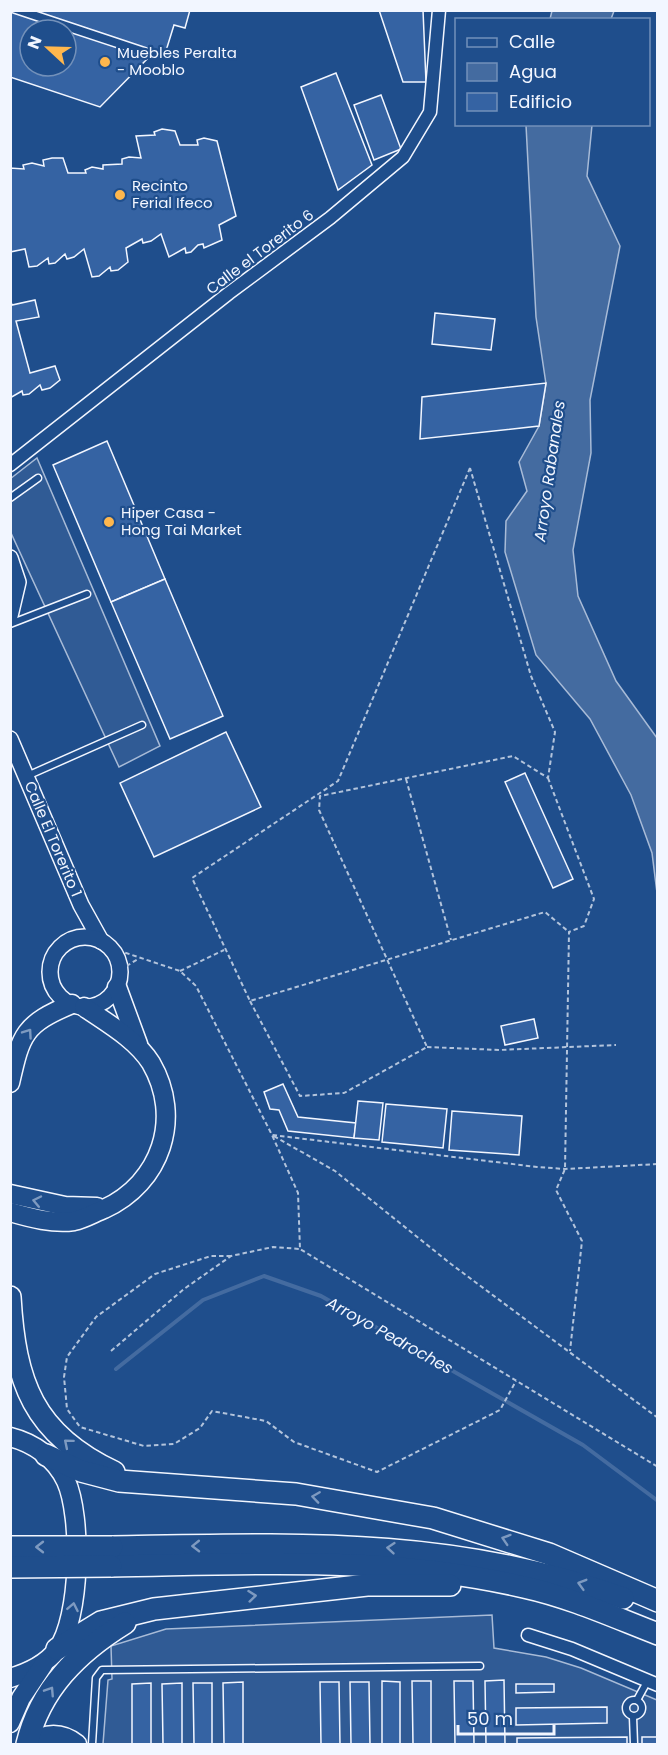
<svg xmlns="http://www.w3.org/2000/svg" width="668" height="1755" font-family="Poppins,sans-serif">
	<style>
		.built { fill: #305b95; stroke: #a8bbd7; stroke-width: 1.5 }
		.water { fill: #446ba0; stroke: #a8bbd7; stroke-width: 1.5 }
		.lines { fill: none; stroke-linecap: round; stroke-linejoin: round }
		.stream { stroke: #446ba0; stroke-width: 4 }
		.building { fill: #3563a3; stroke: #f2f6ff; stroke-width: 1.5 }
		.service-casing { stroke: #f2f6ff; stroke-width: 9 }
		.minor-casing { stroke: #f2f6ff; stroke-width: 15 }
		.tertiary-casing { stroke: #f2f6ff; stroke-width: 18 }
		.primary-casing { stroke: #f2f6ff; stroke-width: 21 }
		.motorway-casing { stroke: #f2f6ff; stroke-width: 24 }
		.path { stroke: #b3c4dc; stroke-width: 2; stroke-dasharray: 4.5 3; stroke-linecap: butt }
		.service { stroke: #1f4e8c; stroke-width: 6 }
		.minor { stroke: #1f4e8c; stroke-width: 12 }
		.tertiary { stroke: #1f4e8c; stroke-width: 15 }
		.primary { stroke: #1f4e8c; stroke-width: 18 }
		.motorway { stroke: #1f4e8c; stroke-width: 21 }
		.motorway-bridge-casing { stroke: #f2f6ff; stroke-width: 24; stroke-linecap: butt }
		.motorway-bridge { stroke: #1f4e8c; stroke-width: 21 }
		.oneway { stroke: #7e9ac0 }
		.poi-dot { fill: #ffb74d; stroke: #1f4e8c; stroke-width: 2 }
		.labels { text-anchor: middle; stroke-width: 4.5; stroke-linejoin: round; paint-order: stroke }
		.poi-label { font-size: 15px; fill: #f2f6ff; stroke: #1f4e8c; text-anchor: start }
		.street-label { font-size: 15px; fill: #f2f6ff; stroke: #1f4e8c }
		.water-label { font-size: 16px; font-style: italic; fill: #f2f6ff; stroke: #1f4e8c }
	</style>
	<rect width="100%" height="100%" fill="#1f4e8c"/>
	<g class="built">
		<polygon points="37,458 160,746 119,767 11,533 10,479"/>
		<polygon points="492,1615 494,1648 546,1657 581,1668 657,1700 657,1744 103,1744 108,1680 112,1679 111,1646 166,1629"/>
	</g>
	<g class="water">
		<polygon points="552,11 552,10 614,11 611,19 550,19"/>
		<polygon points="526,125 592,125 587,176 620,246 590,400 591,453 573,550 578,596 616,681 657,738 657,893 652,853 631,795 590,719 536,655 505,552 506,521 527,491 519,462 539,426 546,384 536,317"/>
	</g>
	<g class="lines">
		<polyline class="stream" points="116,1369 203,1300 264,1276 321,1296 583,1445 658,1501"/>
	</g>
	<g class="building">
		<polygon points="33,10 190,10 185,28 174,25 165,54"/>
		<polygon points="379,10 423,10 426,82 403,82"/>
		<polygon points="10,12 64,30 30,30 30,66 66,66 66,31 148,58 100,107 10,77"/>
		<polygon points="336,73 372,165 338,190 301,87"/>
		<polygon points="381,95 401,149 374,160 354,105"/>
		<polygon points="162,129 175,131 180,145 198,145 197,140 204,138 217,141 236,216 219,225 222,240 204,248 203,244 198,245 191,252 186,253 185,248 169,257 161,234 151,241 143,243 142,239 126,248 128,262 118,270 111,271 110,267 99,276 92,277 84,249 74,257 67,259 65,254 55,263 49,264 48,258 37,266 29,267 25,249 10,252 10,168 24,169 23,165 32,163 44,166 43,160 52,158 63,158 68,173 86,173 85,170 92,167 103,169 103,165 122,164 122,159 129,157 141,158 136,136 155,135 154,132"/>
		<polygon points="10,299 12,305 35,300 39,317 16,321 30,373 55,366 60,380 50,388 42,390 40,385 29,394 23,395 22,391 10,398"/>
		<polygon points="435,313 495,319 491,350 432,344"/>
		<polygon points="546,383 539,426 420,439 422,397"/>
		<polygon points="107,441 165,579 111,602 53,465"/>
		<polygon points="165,579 223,716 170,739 111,602"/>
		<polygon points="226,732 261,807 154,857 120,783"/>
		<polygon points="525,773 573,879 553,888 505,782"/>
		<polygon points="534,1019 538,1038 505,1045 501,1026"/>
		<polygon points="283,1084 298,1117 356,1123 354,1138 288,1131 279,1110 270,1109 264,1092"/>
		<polygon points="358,1101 383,1103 379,1140 354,1138"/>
		<polygon points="386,1104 447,1109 443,1148 382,1142"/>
		<polygon points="452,1111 522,1116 519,1155 449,1150"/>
		<polygon points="504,1680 505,1744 486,1744 485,1681"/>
		<polygon points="382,1681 400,1682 400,1744 382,1744"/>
		<polygon points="412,1681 431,1681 431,1744 413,1744"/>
		<polygon points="454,1681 473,1681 474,1744 455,1744"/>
		<polygon points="243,1682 243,1744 224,1744 223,1683"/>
		<polygon points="320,1682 339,1682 340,1744 321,1744"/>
		<polygon points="350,1682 369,1682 370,1744 351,1744"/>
		<polygon points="151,1683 151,1744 132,1744 132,1684"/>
		<polygon points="182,1683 182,1744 163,1744 162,1684"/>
		<polygon points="193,1683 212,1683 212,1744 194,1744"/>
		<polygon points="516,1684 554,1684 554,1692 516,1693"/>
		<polygon points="607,1707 607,1723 516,1725 516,1708"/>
		<polygon points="627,1737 627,1744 517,1744 517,1738"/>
		<rect x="642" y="1737" width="16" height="7"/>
	</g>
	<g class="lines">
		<g class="service-casing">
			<g id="service">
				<polyline points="10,498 38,478"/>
				<polyline points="10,624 87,594"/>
				<polyline points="27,776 142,725"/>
				<circle cx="634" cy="1708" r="8"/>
				<polyline points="637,1700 648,1680"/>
				<polyline points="633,1717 634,1744"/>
				<polyline points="92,1744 96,1678 102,1670 480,1666"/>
			</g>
		</g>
		<g class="minor-casing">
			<g id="minor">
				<polyline points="10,465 229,293 330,218 403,157 430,112 439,10"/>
				<polyline points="528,1635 572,1649 658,1685"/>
			</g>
		</g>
		<g class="tertiary-casing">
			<g id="tertiary">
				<polyline points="10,558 18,582 10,616"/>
				<polyline points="10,739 81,905 101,941"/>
				<circle cx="85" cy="972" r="35"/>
			</g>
		</g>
		<g class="primary-casing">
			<g id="primary">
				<polyline points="117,987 138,1044"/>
				<path d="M10 1083C21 1034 24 1024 72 1004"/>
				<polyline points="10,1194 65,1206 97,1207"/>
				<path d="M10 1212C31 1218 53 1224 74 1221 84 1219 94 1213 104 1209 161 1183 183 1118 151 1063 136 1039 107 1023 84 1007"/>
				<path d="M10 1437C34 1443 55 1458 66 1481 82 1516 81 1618 57 1650 46 1664 27 1673 10 1678"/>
				<polyline points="10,1723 21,1698 43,1665"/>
				<path d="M30 1744C45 1732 62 1732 77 1744"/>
			</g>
		</g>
		<g class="motorway-casing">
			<g id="motorway">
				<path d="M10 1297C15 1382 33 1434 114 1472"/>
				<polyline points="46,1455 81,1471 119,1481 296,1494 433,1518 549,1554 658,1601"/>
				<path d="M112 1547C291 1544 451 1536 623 1598"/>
				<path d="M111 1566C249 1564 388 1555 524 1587 570 1597 614 1617 658 1634"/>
				<polyline points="57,1649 101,1622 154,1609 367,1585 450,1585"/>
				<path d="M27 1744C40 1689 78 1652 125 1623"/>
			</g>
		</g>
		<g class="path">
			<polyline points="470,468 338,781 192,878 250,1001 545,912 569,932"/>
			<polyline points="548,778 594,899 584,926 569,932 565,1169 556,1190 582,1241 570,1351"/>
			<polyline points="406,779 451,940"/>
			<polyline points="111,948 180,971 196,986 272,1135 537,1167 565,1169 658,1164"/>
			<polyline points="120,970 138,959"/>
			<polyline points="180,971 224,950"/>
			<polyline points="250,1001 300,1096 344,1093 427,1047 319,810 320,796 513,756 548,778 555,732 531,676 470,468"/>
			<polyline points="427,1047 499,1050 616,1045"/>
			<polyline points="231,1256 211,1256 155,1274 96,1317 67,1357 64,1377 67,1409 80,1427 144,1446 174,1444 200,1428 212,1411 266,1421 294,1442 377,1472 500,1410 516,1381"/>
			<polyline points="111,1351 184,1289 231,1256 273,1247 300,1249"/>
			<polyline points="658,1418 451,1264 335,1171 272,1135 298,1193 300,1249 658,1467"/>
		</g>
		<use href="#service" class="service"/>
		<use href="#minor" class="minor"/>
		<use href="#tertiary" class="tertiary"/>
		<use href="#primary" class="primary"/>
		<use href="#motorway" class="motorway"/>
		<g class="motorway-bridge-casing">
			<g id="motorway-bridge">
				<polyline points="10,1547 112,1547"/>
				<polyline points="10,1567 111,1566"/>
			</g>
		</g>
		<use href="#motorway-bridge" class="motorway-bridge"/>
	</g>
	<defs><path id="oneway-chevron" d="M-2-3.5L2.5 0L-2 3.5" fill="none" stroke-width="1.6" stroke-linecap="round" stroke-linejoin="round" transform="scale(1.5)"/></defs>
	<g class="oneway">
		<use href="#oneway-chevron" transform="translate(28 1033) rotate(-55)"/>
		<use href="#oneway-chevron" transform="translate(37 1201) rotate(-168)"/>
		<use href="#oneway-chevron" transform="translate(68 1443) rotate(-140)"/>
		<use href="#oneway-chevron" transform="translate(316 1497) rotate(-172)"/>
		<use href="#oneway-chevron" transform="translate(506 1539) rotate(-162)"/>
		<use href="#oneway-chevron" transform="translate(196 1546) rotate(179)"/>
		<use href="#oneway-chevron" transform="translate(40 1547) rotate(180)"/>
		<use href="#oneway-chevron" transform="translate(391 1548) rotate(-175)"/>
		<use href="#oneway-chevron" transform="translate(582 1584) rotate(-164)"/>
		<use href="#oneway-chevron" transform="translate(252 1596) rotate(-6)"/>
		<use href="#oneway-chevron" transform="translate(73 1607) rotate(-79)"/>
		<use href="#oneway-chevron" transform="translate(50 1691) rotate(-57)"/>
	</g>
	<g class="poi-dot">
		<circle cx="105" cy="62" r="6"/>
		<circle cx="120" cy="195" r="6"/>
		<circle cx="109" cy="522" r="6"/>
	</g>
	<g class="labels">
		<g class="poi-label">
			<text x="117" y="58">Muebles Peralta<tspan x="117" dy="17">- Mooblo</tspan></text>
			<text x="132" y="191">Recinto<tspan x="132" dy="17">Ferial Ifeco</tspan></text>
			<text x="121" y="518">Hiper Casa -<tspan x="121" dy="17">Hong Tai Market</tspan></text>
		</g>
		<g class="street-label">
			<text transform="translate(260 252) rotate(-37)" y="5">Calle el Torerito 6</text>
			<text transform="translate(53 839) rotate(67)" y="5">Calle El Torerito 1</text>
		</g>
		<g class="water-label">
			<text transform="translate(549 471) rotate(-82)" y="6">Arroyo Rabanales</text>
			<text transform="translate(390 1335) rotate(29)" y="6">Arroyo Pedroches</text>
		</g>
	</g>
	<rect width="668" height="1755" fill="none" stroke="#f2f6ff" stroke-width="24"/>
	<rect x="455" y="18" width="195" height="108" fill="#1f4e8c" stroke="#7391ba" stroke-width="1.5"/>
	<rect x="467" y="38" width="30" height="9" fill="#1f4e8c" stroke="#7391ba" stroke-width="1.5"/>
	<text x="509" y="48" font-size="18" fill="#f2f6ff">Calle</text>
	<rect x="467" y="63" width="30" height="18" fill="#446ba0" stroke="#7391ba" stroke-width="1.5"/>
	<text x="509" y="78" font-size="18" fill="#f2f6ff">Agua</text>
	<rect x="467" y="93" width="30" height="18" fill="#3563a3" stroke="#7391ba" stroke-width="1.5"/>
	<text x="509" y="108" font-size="18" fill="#f2f6ff">Edificio</text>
	<g transform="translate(48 48) rotate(292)"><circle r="28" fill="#1f4e8c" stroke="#7391ba" stroke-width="1.5"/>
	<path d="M0-4.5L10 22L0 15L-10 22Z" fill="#ffb74d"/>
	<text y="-9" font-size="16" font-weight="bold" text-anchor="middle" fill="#f2f6ff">N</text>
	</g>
	<path d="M458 1725v9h96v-9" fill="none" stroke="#f2f6ff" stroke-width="3"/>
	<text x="467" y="1725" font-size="18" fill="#f2f6ff" stroke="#1f4e8c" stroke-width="4.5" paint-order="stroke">50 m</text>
</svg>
